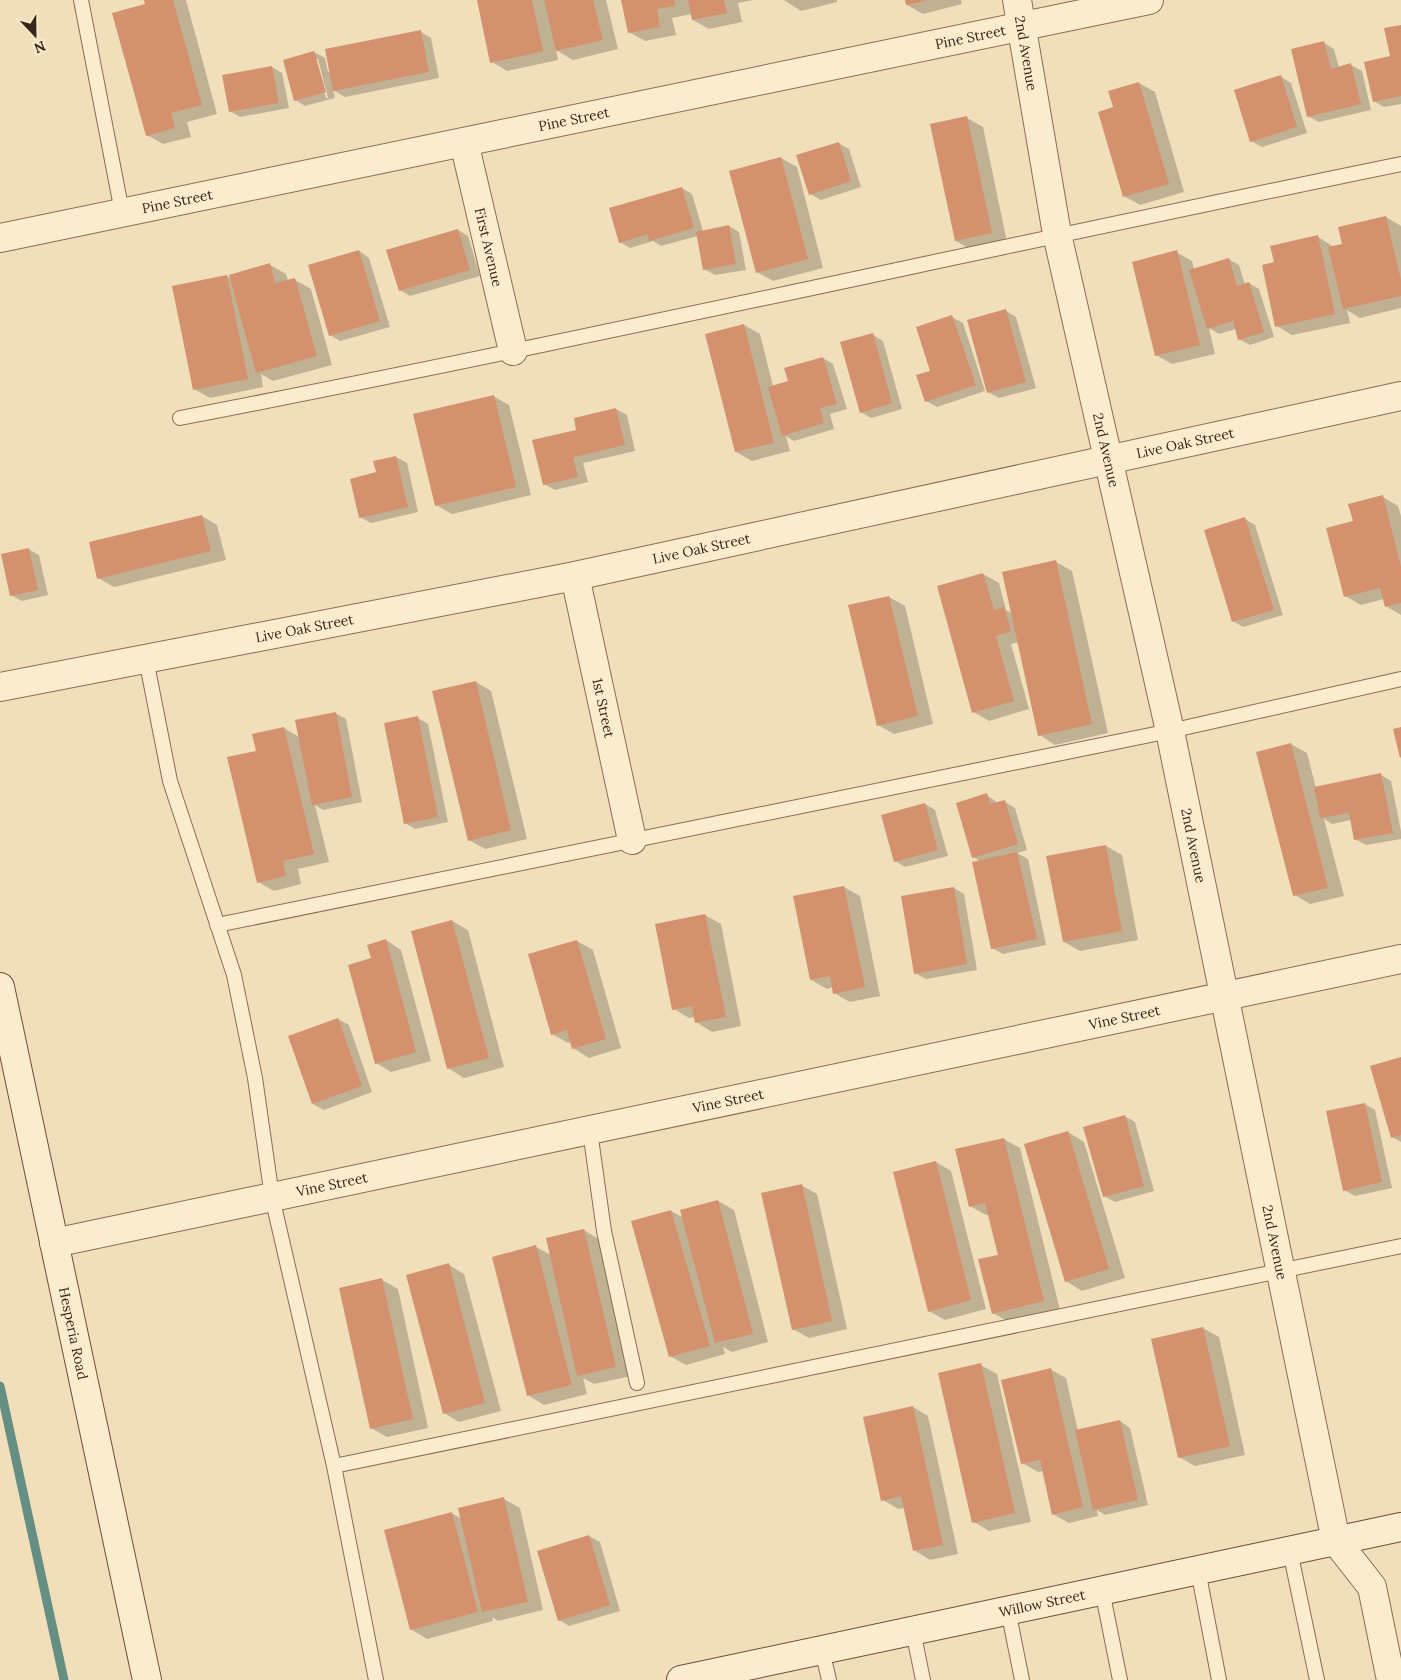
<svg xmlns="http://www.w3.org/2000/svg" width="1401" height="1680" font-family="Lora,serif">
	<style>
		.shadow { fill: #0003; fill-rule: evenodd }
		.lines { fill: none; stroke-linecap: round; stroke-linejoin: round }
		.stream { stroke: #668f83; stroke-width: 9 }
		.building { fill: #d3926d }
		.lane-casing { stroke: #896d53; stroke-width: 16 }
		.street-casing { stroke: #896d53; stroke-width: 30 }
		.secondary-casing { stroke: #6a4e37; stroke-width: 30 }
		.lane { stroke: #fcecce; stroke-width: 14 }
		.street { stroke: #fcecce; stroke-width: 28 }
		.secondary { stroke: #fcecce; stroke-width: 28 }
		.labels { text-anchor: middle; stroke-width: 4; stroke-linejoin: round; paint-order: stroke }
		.street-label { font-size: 14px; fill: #37261a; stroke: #f8e9ca }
	</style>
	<rect width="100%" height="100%" fill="#f1deba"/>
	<g class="shadow">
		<polygon points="145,0 186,0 217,114 187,122 191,137 163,144 147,135"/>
		<polygon points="478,0 606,0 618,49 573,60 556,50 558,60 507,71 492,62"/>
		<polygon points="623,0 753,0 738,3 742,22 709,29 693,20 692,14 672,18 676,35 645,41 629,32"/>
		<polygon points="784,0 837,0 837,2 801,11"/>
		<polygon points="906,0 961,0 962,4 923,14 907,5"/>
		<polygon points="1401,26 1401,104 1384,107 1374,101"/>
		<path d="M421 32 431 38 439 78 345 97 333 90 335 98 305 106 295 100 314 52 325 58 328 72ZM315 59H318L328 98H326Z"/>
		<polygon points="1324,43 1334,49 1339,68 1351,65 1362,71 1371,110 1319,122 1308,116"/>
		<polygon points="272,67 282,73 289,108 240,117 230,111"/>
		<polygon points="1281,77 1291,83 1307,133 1262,147 1251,141"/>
		<polygon points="1139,83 1155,92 1184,192 1140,205 1124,196 1115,108"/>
		<polygon points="967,118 983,127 1007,242 972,250 956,241"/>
		<polygon points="838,143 849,149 861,187 821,200 810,194"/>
		<polygon points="781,158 797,167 823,268 773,281 757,272"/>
		<polygon points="682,188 692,194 703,231 729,226 739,232 746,270 715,275 704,269 698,236 661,246 653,241 630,248 620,242"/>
		<polygon points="1386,217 1401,226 1401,308 1360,318 1347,310 1350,323 1292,335 1277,326 1276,263 1318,237 1334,247 1343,245"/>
		<polygon points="458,230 468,236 480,276 410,296 400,290"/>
		<polygon points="359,251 369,258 390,327 340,341 330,335"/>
		<polygon points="1176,252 1192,261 1194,269 1228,259 1239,265 1245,285 1249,283 1259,289 1274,337 1250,345 1239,339 1236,329 1219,334 1209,328 1215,354 1172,364 1156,355"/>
		<polygon points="270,265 286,274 288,281 295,280 311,289 332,365 273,381 261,374 263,387 210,398 194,389 227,276 232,279"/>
		<polygon points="1006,311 1016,317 1036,388 999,398 988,392"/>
		<polygon points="952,317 963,323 985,391 937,407 926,401 932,372"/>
		<polygon points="744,325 760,334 773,386 790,382 823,358 833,364 847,409 830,414 834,429 794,441 786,436 790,451 752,461 736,452"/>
		<polygon points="873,335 883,341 902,409 871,418 861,412"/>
		<polygon points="493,396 509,405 531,495 452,514 436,505"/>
		<polygon points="616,409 627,415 635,451 583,463 588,482 555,490 544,484 578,431"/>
		<polygon points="396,457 407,463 418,512 371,523 360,517 378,473"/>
		<polygon points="1383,497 1398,506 1401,516 1401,615 1386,606 1384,599 1361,605 1345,596 1354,522"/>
		<polygon points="202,516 217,525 226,560 114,587 98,578"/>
		<polygon points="1245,519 1255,525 1283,615 1243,627 1233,621"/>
		<polygon points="28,549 39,555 48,595 22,601 11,595"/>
		<polygon points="1056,562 1072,571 1108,733 1055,745 1040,735 1019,642 1011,644 1029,709 989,721 974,712 983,574 999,583 1006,610 1013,614"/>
		<polygon points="889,597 905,606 933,724 894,734 878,725"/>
		<polygon points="476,682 491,691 527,839 485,849 469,840"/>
		<polygon points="335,713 346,719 362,802 323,810 315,805 329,862 298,869 301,884 274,891 258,882 257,752 284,728 299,737"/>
		<polygon points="418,718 428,724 448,822 415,829 405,823"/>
		<polygon points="1291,744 1307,753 1316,788 1381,775 1391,781 1401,831 1401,839 1366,845 1355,839 1351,820 1332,824 1324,819 1344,896 1310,904 1295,895"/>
		<polygon points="987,795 998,803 1005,802 1015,808 1027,850 1017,853 1028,859 1046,945 1003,954 992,948 980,861 973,857"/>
		<polygon points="925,804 935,810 948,856 905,867 895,861"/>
		<polygon points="1106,846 1122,855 1138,940 1080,951 1064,942"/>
		<polygon points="844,887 860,896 880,996 850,1002 834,993 833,987 827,989 811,980"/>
		<polygon points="954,888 964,894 977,970 926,979 915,973"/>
		<polygon points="705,915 721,924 741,1026 712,1032 696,1022 695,1017 689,1018 674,1009"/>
		<polygon points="452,921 468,930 504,1067 464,1078 448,1068"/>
		<polygon points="386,940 401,950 431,1061 391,1072 376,1063 372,959"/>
		<polygon points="577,941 593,950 621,1048 589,1058 573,1048 571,1042 568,1043 552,1034"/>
		<polygon points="338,1019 349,1025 372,1092 324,1110 313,1104"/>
		<polygon points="1401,1058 1401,1142 1392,1137"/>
		<polygon points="1365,1104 1375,1110 1392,1188 1355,1196 1344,1190"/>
		<polygon points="1124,1116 1135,1122 1154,1191 1115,1202 1104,1196"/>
		<polygon points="1068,1132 1084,1142 1125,1278 1082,1291 1066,1281"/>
		<polygon points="1004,1139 1020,1148 1060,1310 1009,1322 993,1313 999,1256 990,1215 986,1215 970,1206"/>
		<polygon points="936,1162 951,1171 986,1309 945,1320 929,1311"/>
		<polygon points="801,1185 817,1194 847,1329 809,1338 793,1329"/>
		<polygon points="718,1201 734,1210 768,1342 732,1352 723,1347 725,1354 686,1365 670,1356 671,1211 684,1218"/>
		<polygon points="584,1230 600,1240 631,1376 594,1384 583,1378 587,1394 544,1405 528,1395 536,1247 551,1255"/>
		<polygon points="449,1265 464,1274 501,1411 459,1422 444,1413"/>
		<polygon points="382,1280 398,1289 428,1428 387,1437 371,1428"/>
		<polygon points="1203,1328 1219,1337 1245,1455 1195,1466 1179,1457"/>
		<polygon points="981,1365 997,1374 1031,1522 989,1531 974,1522"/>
		<polygon points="1050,1369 1066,1378 1078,1431 1120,1421 1130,1428 1148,1505 1105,1515 1097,1510 1098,1516 1069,1523 1053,1514 1043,1471 1038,1472 1022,1463"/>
		<polygon points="913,1407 928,1416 958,1554 930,1560 914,1550 905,1508 898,1509 883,1500"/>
		<polygon points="504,1499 520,1508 543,1610 498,1621 492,1617 493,1621 427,1639 412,1630 451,1513 462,1519"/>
		<polygon points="589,1536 600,1542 620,1611 569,1626 559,1620"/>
	</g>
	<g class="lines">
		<polyline class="stream" points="0,1386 64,1680"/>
	</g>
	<g class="building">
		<polygon points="144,0 173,0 202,105 171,113 175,128 146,136 112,13 145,4"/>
		<polygon points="477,0 532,0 543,51 490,63"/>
		<polygon points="544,0 593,0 603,40 556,51"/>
		<polygon points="621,0 674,0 675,6 657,9 660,27 628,33"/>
		<polygon points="688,0 724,0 727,13 692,20"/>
		<polygon points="905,0 925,0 925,1 906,5"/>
		<polygon points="1401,25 1401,96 1373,102 1364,62 1390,56 1384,28"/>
		<polygon points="421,30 429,72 333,91 325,49"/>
		<polygon points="1324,41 1331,69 1351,63 1361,104 1307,117 1291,49"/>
		<polygon points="314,51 326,92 294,101 283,60"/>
		<polygon points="272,66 279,103 229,112 222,75"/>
		<polygon points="1281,75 1297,127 1250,142 1234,90"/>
		<polygon points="1139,82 1169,184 1123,197 1098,112 1113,107 1108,91"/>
		<polygon points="967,116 992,233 955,241 930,124"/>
		<polygon points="839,142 851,181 809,195 796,155"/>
		<polygon points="781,157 808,259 756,273 729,171"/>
		<polygon points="682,187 694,228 649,241 648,234 619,243 609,208"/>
		<polygon points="1386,216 1401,280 1401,296 1343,309 1328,247 1342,244 1338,227"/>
		<polygon points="729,225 736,264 703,270 696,232"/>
		<polygon points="458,229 470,270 399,291 386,250"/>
		<polygon points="1318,235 1335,314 1275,327 1262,265 1274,262 1270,246"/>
		<polygon points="359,250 380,321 329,336 308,265"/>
		<polygon points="1177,250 1200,345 1155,356 1132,262"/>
		<polygon points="1229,258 1237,286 1249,282 1264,332 1238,340 1233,321 1207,329 1189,270"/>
		<polygon points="270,263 275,283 295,278 317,356 256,373 229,275"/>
		<polygon points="227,275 248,379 193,390 172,286"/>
		<polygon points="1006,309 1026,382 987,393 967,320"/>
		<polygon points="952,315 976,385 925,402 916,375 930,371 916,327"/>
		<polygon points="744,324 774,443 735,452 705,334"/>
		<polygon points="873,333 892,403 860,413 840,342"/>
		<polygon points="823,357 837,404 820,408 824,423 782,436 768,387 788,381 784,368"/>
		<polygon points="494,395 516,487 435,506 413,414"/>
		<polygon points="616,408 625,445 573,457 578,477 543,485 532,440 576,430 574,418"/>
		<polygon points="396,456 408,507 359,518 350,479 376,472 373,461"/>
		<polygon points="1383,495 1401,567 1401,603 1385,607 1380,588 1344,597 1326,528 1353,521 1348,504"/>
		<polygon points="202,515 211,551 97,579 89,542"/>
		<polygon points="1245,517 1274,610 1232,622 1204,530"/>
		<polygon points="29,548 38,590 10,596 1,554"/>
		<polygon points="1056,560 1092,724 1038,736 1002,572"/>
		<polygon points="983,573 994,610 1004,607 1011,631 996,636 1014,701 972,713 937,586"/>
		<polygon points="889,596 918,716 877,726 848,605"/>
		<polygon points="476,681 511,830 468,841 432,691"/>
		<polygon points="336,712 352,797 312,805 295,720"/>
		<polygon points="418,716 438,817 404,824 384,723"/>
		<polygon points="284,727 314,854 283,861 286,876 257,883 227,757 256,751 252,734"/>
		<polygon points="1401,727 1401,757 1400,758 1393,729"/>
		<polygon points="1291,743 1328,888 1293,896 1256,752"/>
		<polygon points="1381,773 1393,833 1354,840 1349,813 1320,818 1314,787"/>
		<polygon points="987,793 990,804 1005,800 1018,844 972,858 956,803"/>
		<polygon points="925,803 938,850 894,862 881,815"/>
		<polygon points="1106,845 1122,931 1063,942 1046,856"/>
		<polygon points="1017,852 1037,939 991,949 972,862"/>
		<polygon points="844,886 865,987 833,994 830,976 810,980 793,896"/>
		<polygon points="954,887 967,964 914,974 901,896"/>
		<polygon points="705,914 726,1017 695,1023 692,1006 672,1010 655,924"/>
		<polygon points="452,920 489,1058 447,1069 411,931"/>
		<polygon points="386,939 416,1052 375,1064 348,965 371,958 367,945"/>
		<polygon points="577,940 606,1039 572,1049 567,1030 551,1035 528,954"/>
		<polygon points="338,1018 362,1086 312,1104 288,1036"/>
		<polygon points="1401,1057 1401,1135 1391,1138 1370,1066"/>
		<polygon points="1365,1103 1382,1182 1343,1191 1326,1111"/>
		<polygon points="1125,1115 1144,1186 1103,1197 1083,1127"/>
		<polygon points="1068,1131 1109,1269 1065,1282 1024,1144"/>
		<polygon points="1004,1138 1044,1301 992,1314 978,1259 998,1255 985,1203 969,1207 955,1149"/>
		<polygon points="936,1161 971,1300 928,1312 893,1172"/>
		<polygon points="802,1184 832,1321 792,1330 761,1193"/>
		<polygon points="718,1200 753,1334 715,1343 680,1210"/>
		<polygon points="671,1210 710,1346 669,1357 631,1221"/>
		<polygon points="584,1229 616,1367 577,1376 546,1238"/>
		<polygon points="536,1245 572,1385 527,1396 492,1257"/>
		<polygon points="449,1263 485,1403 443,1414 406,1275"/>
		<polygon points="382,1278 413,1419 370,1429 339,1288"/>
		<polygon points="1203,1327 1230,1446 1178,1458 1151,1339"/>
		<polygon points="981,1363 1015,1513 972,1523 938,1373"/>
		<polygon points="1051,1368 1083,1507 1052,1515 1040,1460 1021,1464 1001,1380"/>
		<polygon points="913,1406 943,1545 913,1551 901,1496 881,1501 863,1417"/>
		<polygon points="1120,1420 1138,1500 1093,1510 1075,1430"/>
		<polygon points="504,1497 528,1602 482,1612 458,1508"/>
		<polygon points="452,1512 478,1612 410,1630 384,1530"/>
		<polygon points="589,1535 610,1605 558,1621 537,1551"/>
	</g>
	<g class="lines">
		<g class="lane-casing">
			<g id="lane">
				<polyline points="81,0 122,212"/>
				<path d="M180 418C588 339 994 247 1401 164"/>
				<polyline points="146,659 170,781 234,975 255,1078 272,1197 334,1466 376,1680"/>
				<polyline points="217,925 1170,731 1401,679"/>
				<polyline points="590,1131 604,1231 637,1383"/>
				<polyline points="334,1466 1401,1246"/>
				<polyline points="1290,1551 1317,1680"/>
				<polyline points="1198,1570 1219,1680"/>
				<polyline points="1102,1590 1120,1680"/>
				<polyline points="1008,1610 1022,1680"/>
				<polyline points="913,1631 923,1680"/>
				<polyline points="822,1650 829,1680"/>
			</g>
		</g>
		<g class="street-casing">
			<g id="street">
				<path id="s1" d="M1017 0 1057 234 1170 731 1336 1541 1372 1587 1391 1680"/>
				<path id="s2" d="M464 142 513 351"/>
				<path id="s3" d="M0 238 1149 0"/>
				<path id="s4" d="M575 576 632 840"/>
				<path id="s5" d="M0 687 575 576 1401 396"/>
				<path id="s6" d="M54 1243 1401 959"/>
			</g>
		</g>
		<g class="secondary-casing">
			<g id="secondary">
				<path id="s7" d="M0 987 147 1680"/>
				<path id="s8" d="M681 1680 1401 1527"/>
			</g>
		</g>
		<use href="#lane" class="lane"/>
		<use href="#street" class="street"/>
		<use href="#secondary" class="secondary"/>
	</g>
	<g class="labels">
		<g class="street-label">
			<text dy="5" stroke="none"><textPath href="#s3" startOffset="991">Pine Street</textPath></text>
			<text dy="5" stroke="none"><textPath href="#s1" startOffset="54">2nd Avenue</textPath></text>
			<text dy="5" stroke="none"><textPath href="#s3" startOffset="586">Pine Street</textPath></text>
			<text dy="5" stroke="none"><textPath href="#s3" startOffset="181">Pine Street</textPath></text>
			<text dy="5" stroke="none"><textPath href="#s2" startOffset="108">First Avenue</textPath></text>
			<text dy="5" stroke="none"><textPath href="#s5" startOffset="1210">Live Oak Street</textPath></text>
			<text dy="5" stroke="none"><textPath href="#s1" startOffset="459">2nd Avenue</textPath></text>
			<text dy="5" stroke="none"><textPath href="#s5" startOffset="715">Live Oak Street</textPath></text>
			<text dy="5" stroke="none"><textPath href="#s5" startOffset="310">Live Oak Street</textPath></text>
			<text dy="5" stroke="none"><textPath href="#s4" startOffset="135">1st Street</textPath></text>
			<text dy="5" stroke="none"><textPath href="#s1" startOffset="864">2nd Avenue</textPath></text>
			<text dy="5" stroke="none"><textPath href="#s6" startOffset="1094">Vine Street</textPath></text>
			<text dy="5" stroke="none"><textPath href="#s6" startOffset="689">Vine Street</textPath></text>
			<text dy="5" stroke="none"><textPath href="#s6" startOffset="284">Vine Street</textPath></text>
			<text dy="5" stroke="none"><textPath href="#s1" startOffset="1269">2nd Avenue</textPath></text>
			<text dy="5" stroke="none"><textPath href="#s7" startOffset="354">Hesperia Road</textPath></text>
			<text dy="5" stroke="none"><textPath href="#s8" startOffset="369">Willow Street</textPath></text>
		</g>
	</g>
	<g transform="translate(35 35) rotate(158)" stroke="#f8e9ca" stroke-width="4" paint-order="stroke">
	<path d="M0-4L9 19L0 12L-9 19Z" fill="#37261a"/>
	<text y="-8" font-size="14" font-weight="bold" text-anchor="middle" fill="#37261a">N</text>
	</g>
</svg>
